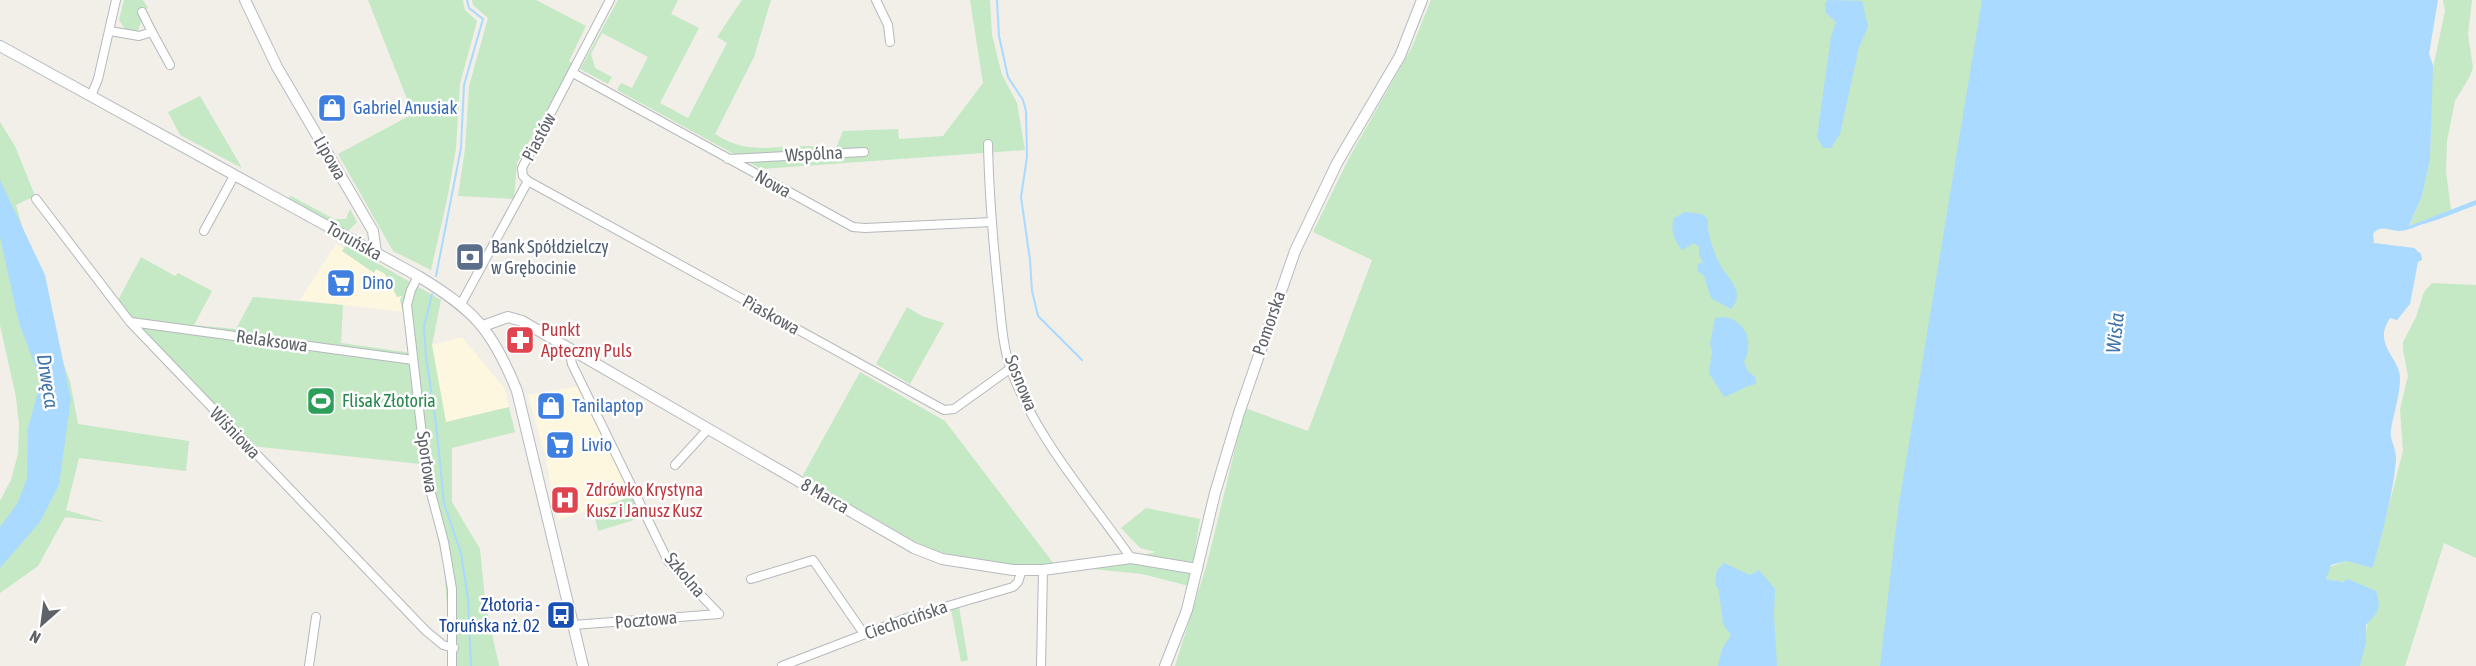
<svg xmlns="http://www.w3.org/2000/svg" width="2476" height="666" font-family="'Asap Condensed',sans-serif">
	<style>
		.commercial { fill: #fef7e0 }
		.green { fill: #c5e8c5 }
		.water { fill: #aadaff }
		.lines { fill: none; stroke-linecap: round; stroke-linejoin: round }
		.stream { stroke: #aadaff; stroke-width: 2 }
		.street-casing { stroke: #b5b8bc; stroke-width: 10 }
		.secondary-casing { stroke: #b6babf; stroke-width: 12 }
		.street { stroke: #fff; stroke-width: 8 }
		.secondary { stroke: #fff; stroke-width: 10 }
		.labels { text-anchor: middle; stroke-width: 5; stroke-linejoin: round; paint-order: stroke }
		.shop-label { font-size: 18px; fill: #366cbe; stroke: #fff; text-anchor: start }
		.street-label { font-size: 18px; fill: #5f6368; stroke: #fff }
		.service-label { font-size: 18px; fill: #4e5e75; stroke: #fff; text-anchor: start }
		.health-label { font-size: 18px; fill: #be3a42; stroke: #fff; text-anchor: start }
		.leisure-label { font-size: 18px; fill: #27864d; stroke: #fff; text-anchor: start }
		.transit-label { font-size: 18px; fill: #164399; stroke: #fff; text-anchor: end }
		.water-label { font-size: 20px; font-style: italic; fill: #4174aa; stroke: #fff }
	</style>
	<rect width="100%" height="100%" fill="#f1efe8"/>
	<g class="commercial">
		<polygon points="336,244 408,285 400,300 404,312 300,300"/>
		<polygon points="462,337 504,388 509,407 446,422 432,345"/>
		<polygon points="580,386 634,496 558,520 545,455 528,395"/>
	</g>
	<g class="green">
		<polygon points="124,0 143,0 148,8 139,12 142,19 138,31 125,29 119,20"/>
		<polygon points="368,0 463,0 465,10 477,21 460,84 456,148 448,195 431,270 393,251 338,154 413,114"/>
		<polygon points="472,0 536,0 586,26 569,61 573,63 517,163 514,199 458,196 465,149 469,86 488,18 473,5"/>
		<path d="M618 0H678L671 14 699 28 660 103 688 118 727 43 717 37 742 0H771L754 57 715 134C746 155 773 146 807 146 817 146 826 147 836 148L843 131 898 129 899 139 943 136 983 83 970 0H990L992 35 1002 75 1017 103 1025 150 761 169 617 90 621 83 632 88 648 57 602 33 591 54 595 68 612 77 608 84 580 69Z"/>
		<polygon points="1431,0 2196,0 2089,666 1175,666 1207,564 1245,408 1308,431 1372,260 1313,232 1349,158 1412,47"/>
		<polygon points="2443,0 2472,0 2468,35 2473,67 2470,76 2455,101 2447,141 2446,172 2451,210 2409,227 2422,196 2430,160 2432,73 2445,11"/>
		<polygon points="200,96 242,168 180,135 168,112"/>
		<polygon points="0,122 15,146 35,196 16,205 59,353 70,381 78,424 189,441 186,471 79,458 66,510 106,522 65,517 38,566 0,593 0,501 11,480 18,454 19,424 16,397 0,325"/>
		<polygon points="291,196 334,219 346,219 350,209 357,222 347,232 287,199"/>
		<polygon points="346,245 441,300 432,345 446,422 509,407 515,432 452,448 452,502 480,549 485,601 499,666 455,666 450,643 444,567 430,503 430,465 252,446 133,319 118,300 141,257 175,276 178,273 212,291 194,325 236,329 253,297 343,305 341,343 412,353 400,300 402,296 397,297 385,274 376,269 374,273 342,251"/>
		<polygon points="2432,283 2476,285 2476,558 2444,543 2405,666 2360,666 2368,621 2366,586 2359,586 2348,580 2343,582 2326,579 2329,567 2347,561 2365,566 2374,564 2403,451 2400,409 2408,376 2403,350 2403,342 2416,317 2424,292"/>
		<polygon points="907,307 922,316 944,323 910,384 876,364"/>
		<polygon points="860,372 945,421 1054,564 1010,568 932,551 809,481 803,475"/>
		<polygon points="634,496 644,517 598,531 593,509"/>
		<polygon points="1146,508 1200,519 1189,586 1142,574 1082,568 1156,552 1140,548 1121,528"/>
		<polygon points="959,607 968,660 961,662 951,609"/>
	</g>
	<g class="water">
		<polygon points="1828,0 1862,1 1868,27 1859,47 1840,134 1831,148 1823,148 1817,137 1831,36 1836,22 1826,13 1825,3"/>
		<path d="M1982 0H2438L2429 54 2433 65 2430 160 2422 196 2409 226 2476 200V205C2459 211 2444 218 2427 223 2417 225 2409 231 2399 231 2389 231 2381 224 2373 234L2374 243 2414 248 2421 254 2422 260 2418 262 2410 304 2397 320 2390 318C2372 345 2400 357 2400 378 2400 395 2394 413 2391 429 2389 440 2397 449 2396 460 2393 495 2383 530 2374 564L2372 568 2347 561 2331 565 2326 579 2343 582 2348 579 2376 591C2382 611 2378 612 2366 625V642L2360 666H1880L1898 510Z"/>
		<polygon points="0,180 45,275 71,399 59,485 40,522 0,568 0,527 17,504 27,479 28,428 41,381 19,323 0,237"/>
		<path d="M1685 212 1702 214 1708 219C1706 233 1715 256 1722 268 1731 281 1745 294 1731 309L1711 298 1704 276 1698 271 1697 265 1703 262 1699 255V247L1694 243 1682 250C1674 239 1670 232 1674 218Z"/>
		<path d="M1725 317C1747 322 1754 342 1744 362L1748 371 1755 377 1756 384C1744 386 1736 393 1724 397L1709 373 1712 352 1710 344 1715 318Z"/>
		<polygon points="1724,563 1750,575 1759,570 1775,589 1774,616 1777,666 1718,666 1722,649 1731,635 1723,624 1719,591 1715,583 1717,570"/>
	</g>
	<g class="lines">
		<g class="stream">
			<polyline points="997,0 999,36 1008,77 1023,100 1026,111 1027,157 1021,197 1030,260 1032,291 1038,316 1082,360"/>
			<polyline points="436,276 461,148 464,85 483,19 469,8 467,0"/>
			<polyline points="432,294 424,327 426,357 436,424 444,503 461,553 468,598 471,666"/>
		</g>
		<g class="street-casing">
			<g id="street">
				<polyline points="876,0 888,25 890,42"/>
				<polyline points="110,31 139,36 152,32 142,12"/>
				<polyline points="152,32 170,65"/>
				<polyline points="573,73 853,227 865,228 992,222"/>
				<polyline points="91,96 98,79 116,0"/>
				<path d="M988 144C989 193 993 241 998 289 1001 315 1002 345 1011 370 1036 438 1090 499 1131 558"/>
				<polyline points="728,159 864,152"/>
				<polyline points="528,181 944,410 954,409 1011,368"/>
				<polyline points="36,199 130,322 426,631 443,645 454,648"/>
				<polyline points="204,231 234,176"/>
				<polyline points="418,276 411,290 407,305 427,478 444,542 452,589 452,666"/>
				<polyline points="461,304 528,181 523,176 522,168 610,0"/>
				<polyline points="131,322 413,360"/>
				<polyline points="569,348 572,364 668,561 719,614"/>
				<polyline points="675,465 708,429"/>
				<polyline points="751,579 813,560 864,634"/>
				<polyline points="573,625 719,614"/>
				<polyline points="309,666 316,617"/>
				<polyline points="782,666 907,618 1013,587 1018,582 1022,570"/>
				<polyline points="1041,666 1043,570"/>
			</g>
		</g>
		<g class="secondary-casing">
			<g id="secondary">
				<polyline points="245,0 277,67 373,231 376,253"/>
				<path d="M0 46 418 276C474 310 492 329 517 391L583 666"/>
				<polyline points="483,326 508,317 522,321 914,548 942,559 1013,570 1043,570 1131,558 1197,569"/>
				<polyline points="1165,666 1187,610 1215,493 1239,413 1295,251 1337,163 1400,56 1422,0"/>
			</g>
		</g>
		<use href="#street" class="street"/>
		<use href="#secondary" class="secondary"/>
	</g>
	<defs>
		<g id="shop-square" transform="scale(1.5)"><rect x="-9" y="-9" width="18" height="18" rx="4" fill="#3f7fe0" stroke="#fff"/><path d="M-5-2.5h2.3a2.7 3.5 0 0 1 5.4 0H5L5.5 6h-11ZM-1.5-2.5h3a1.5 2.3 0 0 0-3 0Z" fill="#fff"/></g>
		<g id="bank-square" transform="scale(1.5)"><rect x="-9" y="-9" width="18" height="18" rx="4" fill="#5c6f8a" stroke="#fff"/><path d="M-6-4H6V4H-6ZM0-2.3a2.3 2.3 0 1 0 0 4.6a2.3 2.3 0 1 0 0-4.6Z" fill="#fff"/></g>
		<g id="supermarket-square" transform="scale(1.5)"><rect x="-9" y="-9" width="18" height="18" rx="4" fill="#3f7fe0" stroke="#fff"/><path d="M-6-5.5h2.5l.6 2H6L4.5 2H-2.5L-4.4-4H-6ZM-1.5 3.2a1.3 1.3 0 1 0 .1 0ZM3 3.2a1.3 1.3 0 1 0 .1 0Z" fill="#fff"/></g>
		<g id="pharmacy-square" transform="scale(1.5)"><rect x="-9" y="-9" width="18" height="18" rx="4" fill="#e0444e" stroke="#fff"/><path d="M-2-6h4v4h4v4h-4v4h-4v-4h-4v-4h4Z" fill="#fff"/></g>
		<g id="stadium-square" transform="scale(1.5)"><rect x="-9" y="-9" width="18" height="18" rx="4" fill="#2e9e5b" stroke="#fff"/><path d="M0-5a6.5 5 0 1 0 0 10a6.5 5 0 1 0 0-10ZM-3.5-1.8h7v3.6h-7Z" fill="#fff"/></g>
		<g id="hospital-square" transform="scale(1.5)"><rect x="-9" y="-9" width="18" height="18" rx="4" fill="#e0444e" stroke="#fff"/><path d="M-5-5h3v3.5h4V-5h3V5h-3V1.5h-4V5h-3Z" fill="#fff"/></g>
		<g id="bus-square" transform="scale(1.5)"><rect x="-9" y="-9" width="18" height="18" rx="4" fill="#1a4fb4" stroke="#fff"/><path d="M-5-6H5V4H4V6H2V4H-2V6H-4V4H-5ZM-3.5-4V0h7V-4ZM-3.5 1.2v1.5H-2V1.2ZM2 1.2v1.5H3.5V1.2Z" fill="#fff"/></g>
	</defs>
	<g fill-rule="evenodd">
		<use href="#shop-square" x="332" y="108"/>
		<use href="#bank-square" x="470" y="257"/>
		<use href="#supermarket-square" x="341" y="283"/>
		<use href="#pharmacy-square" x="520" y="340"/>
		<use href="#stadium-square" x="321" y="401"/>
		<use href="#shop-square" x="551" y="406"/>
		<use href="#supermarket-square" x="560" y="445"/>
		<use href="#hospital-square" x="565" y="500"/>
		<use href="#bus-square" x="561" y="615"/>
	</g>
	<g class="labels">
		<g class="shop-label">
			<text x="353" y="114">Gabriel Anusiak</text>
			<text x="362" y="289">Dino</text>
			<text x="572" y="412">Tanilaptop</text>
			<text x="581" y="451">Livio</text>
		</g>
		<g class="street-label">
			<text transform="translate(539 137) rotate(-62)" y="6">Piastów</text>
			<text transform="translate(814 154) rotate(-3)" y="6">Wspólna</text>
			<text transform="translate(330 158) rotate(60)" y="6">Lipowa</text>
			<text transform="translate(773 184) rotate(29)" y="6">Nowa</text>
			<text transform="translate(354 241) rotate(29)" y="6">Toruńska</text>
			<text transform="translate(771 315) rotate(29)" y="6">Piaskowa</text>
			<text transform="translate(1269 323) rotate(-71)" y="6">Pomorska</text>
			<text transform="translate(272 341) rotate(8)" y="6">Relaksowa</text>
			<text transform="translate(1021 383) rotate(68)" y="6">Sosnowa</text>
			<text transform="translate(235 433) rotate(46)" y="6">Wiśniowa</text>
			<text transform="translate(427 462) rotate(82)" y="6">Sportowa</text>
			<text transform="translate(825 496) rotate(30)" y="6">8 Marca</text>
			<text transform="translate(685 575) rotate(50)" y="6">Szkolna</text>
			<text transform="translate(646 620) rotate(-5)" y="6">Pocztowa</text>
			<text transform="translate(906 620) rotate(-19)" y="6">Ciechocińska</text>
		</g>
		<g class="service-label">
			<text x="491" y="253">Bank Spółdzielczy<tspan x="491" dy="21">w Grębocinie</tspan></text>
		</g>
		<g class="health-label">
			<text x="541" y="336">Punkt<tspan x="541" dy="21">Apteczny Puls</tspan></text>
			<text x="586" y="496">Zdrówko Krystyna<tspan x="586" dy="21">Kusz i Janusz Kusz</tspan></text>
		</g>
		<g class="leisure-label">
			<text x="342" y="407">Flisak Złotoria</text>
		</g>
		<g class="transit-label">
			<text x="540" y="611">Złotoria -<tspan x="540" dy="21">Toruńska nż. 02</tspan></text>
		</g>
		<g class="water-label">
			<text transform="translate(2115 333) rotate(-84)" y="7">Wisła</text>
			<text transform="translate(48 381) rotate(81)" y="7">Drwęca</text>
		</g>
	</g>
	<g transform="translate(42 624) rotate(208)" stroke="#ffffff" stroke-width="4.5" paint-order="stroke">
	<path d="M0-4.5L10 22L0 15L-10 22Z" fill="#5f6368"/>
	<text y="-9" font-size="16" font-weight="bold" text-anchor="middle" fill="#5f6368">N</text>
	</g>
</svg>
